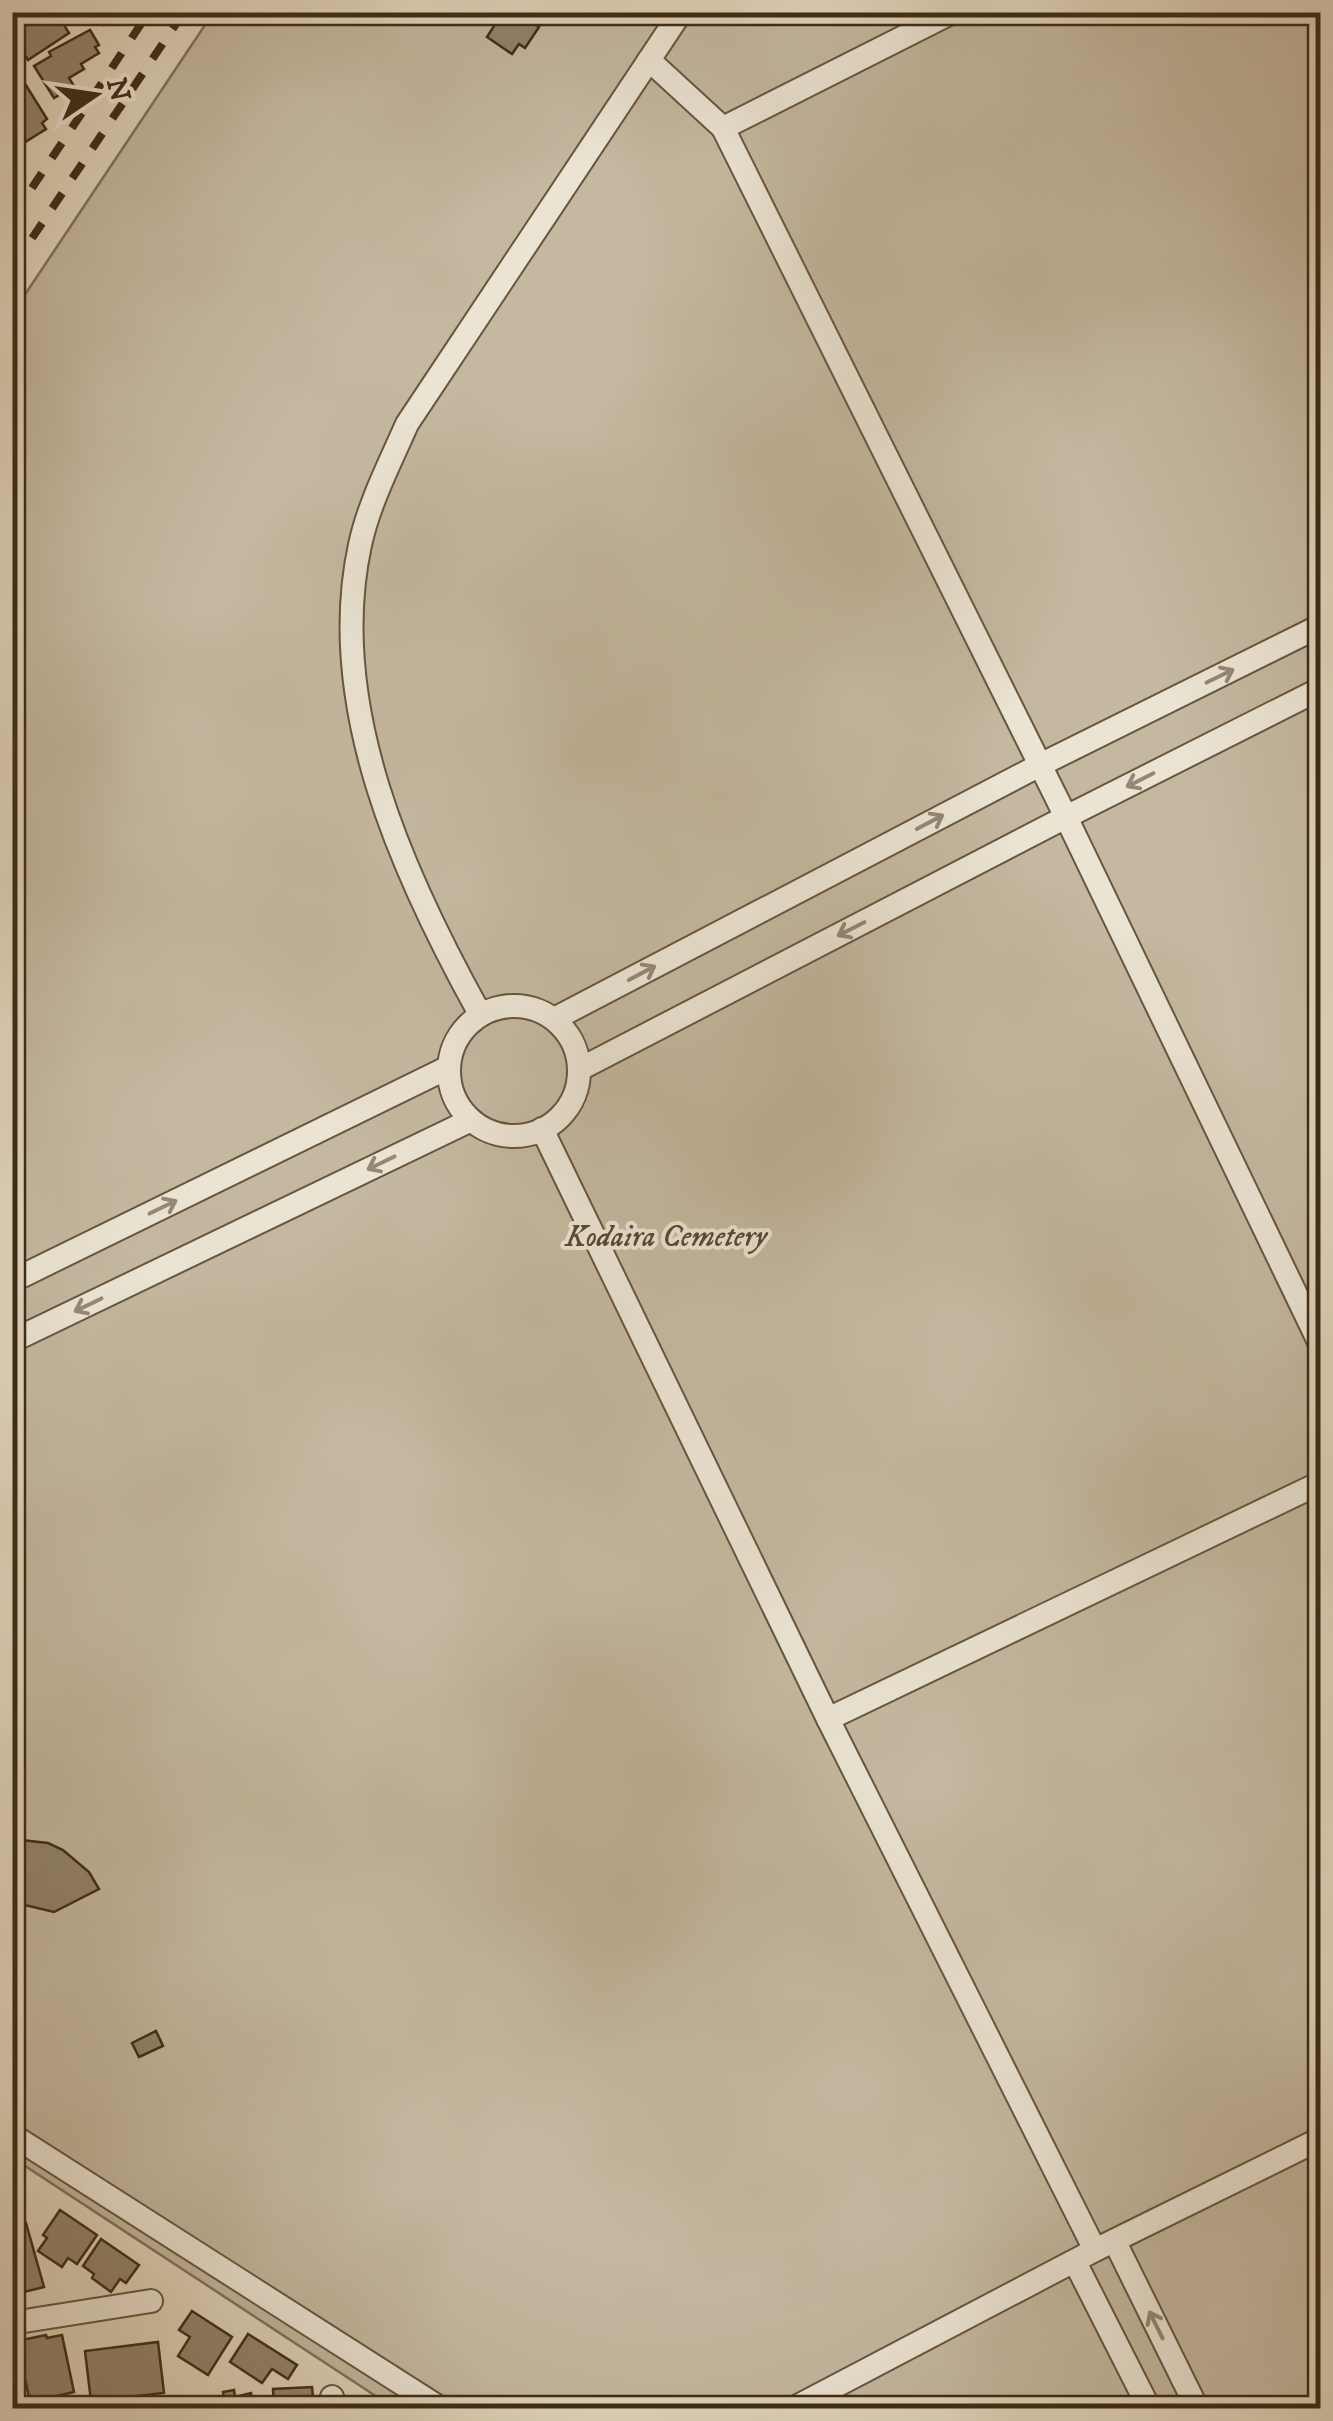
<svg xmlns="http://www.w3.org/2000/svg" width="1333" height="2421" font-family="'IM FELL DW Pica',serif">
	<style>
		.green { fill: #c4b8a0; stroke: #80725c; stroke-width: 2.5 }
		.building { fill: #92846d; stroke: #3d2c17; stroke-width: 2.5 }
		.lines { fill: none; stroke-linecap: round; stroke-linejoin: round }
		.service-casing { stroke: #665640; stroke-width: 26 }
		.service { stroke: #ebe4d3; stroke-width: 22 }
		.rail { stroke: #3d2c17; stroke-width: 8; stroke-dasharray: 18 18; stroke-linecap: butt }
		.oneway { stroke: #948875 }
		.labels { text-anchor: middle; stroke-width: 8; stroke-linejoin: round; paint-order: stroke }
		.park-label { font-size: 30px; font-style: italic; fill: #584832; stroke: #ebe4d3 }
	</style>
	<rect width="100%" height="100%" fill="#e0d5bc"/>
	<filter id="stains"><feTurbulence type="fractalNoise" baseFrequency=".002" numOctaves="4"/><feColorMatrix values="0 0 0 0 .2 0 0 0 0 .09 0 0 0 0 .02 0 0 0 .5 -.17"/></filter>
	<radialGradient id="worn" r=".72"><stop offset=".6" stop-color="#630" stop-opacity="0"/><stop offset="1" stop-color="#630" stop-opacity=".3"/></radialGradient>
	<polygon class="green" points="213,13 1320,13 1320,2408 394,2408 13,2158 12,314"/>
	<g class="building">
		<polygon points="12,12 56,12 69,33 28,60 12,35"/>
		<polygon points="95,12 123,12 104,25"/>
		<polygon points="503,12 537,14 532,22 539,27 525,48 519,44 512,54 487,37"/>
		<polygon points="90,30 99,45 95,47 99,53 81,64 84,69 69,78 74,86 54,98 34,66 51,56 49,52"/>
		<polygon points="19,74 47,119 42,123 46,129 14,149 12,78"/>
		<polygon points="12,1839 48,1843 63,1850 89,1872 99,1889 54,1912 12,1902"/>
		<polygon points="156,2031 163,2046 139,2057 132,2043"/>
		<polygon points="60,2210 97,2235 77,2264 68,2258 62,2267 38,2251 47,2238 43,2235"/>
		<polygon points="26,2223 44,2287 12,2295 12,2227"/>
		<polygon points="101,2239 139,2265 126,2283 120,2279 111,2292 92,2278 94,2274 83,2266"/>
		<polygon points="192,2311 232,2337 208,2375 178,2356 190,2337 179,2330"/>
		<polygon points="248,2334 297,2365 288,2379 272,2369 262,2383 230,2362"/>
		<polygon points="46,2335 47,2338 62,2335 74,2392 30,2402 17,2341"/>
		<polygon points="158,2342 164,2393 91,2401 85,2351"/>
		<polygon points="312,2387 314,2408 274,2408 273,2389"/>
		<polygon points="234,2390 235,2397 251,2393 254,2408 212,2408 210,2403 224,2399 223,2392"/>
		<polygon points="168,2400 169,2408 109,2408"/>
	</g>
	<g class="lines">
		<g class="service-casing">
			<g id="service">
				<polyline points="953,12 723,128 1066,817 1320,1344"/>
				<polyline points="649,60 723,128"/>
				<circle cx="514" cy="1071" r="65"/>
				<path d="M480 1014C404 877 325 706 360 545 369 503 390 463 407 424L681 12"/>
				<polyline points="556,1018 1040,765 1320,626"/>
				<polyline points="582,1068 1066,817 1320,689"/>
				<polyline points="542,1129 828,1719 1095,2250"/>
				<polyline points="12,1281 447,1068"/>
				<polyline points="12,1341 469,1121"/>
				<polyline points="828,1719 1320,1483"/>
				<polyline points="12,2135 440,2408"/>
				<polyline points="1115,2242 1197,2408"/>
				<polyline points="1075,2262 1149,2408"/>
				<polyline points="12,2323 151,2301"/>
				<polyline points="332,2397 335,2408"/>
				<polyline points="12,2406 16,2408"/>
				<polyline points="794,2408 1095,2250 1320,2139"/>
			</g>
		</g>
		<use href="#service" class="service"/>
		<g class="rail">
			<polyline points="12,218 149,12"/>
			<polyline points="12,268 184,12"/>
		</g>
	</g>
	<defs><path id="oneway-shaft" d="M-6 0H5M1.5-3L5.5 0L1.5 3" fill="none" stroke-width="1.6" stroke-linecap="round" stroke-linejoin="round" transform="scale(2.5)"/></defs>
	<g class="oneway">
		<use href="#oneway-shaft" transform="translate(1220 676) rotate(-26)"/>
		<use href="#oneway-shaft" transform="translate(1140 780) rotate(153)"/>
		<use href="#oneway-shaft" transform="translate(930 822) rotate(-28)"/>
		<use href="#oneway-shaft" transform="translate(851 929) rotate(153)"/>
		<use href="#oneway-shaft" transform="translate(642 973) rotate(-28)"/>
		<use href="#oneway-shaft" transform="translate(381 1163) rotate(154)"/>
		<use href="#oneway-shaft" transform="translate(163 1207) rotate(-26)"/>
		<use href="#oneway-shaft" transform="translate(88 1305) rotate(154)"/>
		<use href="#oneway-shaft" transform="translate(1156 2325) rotate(-116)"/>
	</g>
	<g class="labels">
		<g class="park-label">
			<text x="666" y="1246">Kodaira Cemetery</text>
		</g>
	</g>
	<rect width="1333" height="2421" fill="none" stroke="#e0d5bc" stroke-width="50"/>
	<rect x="15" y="15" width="1303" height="2391" fill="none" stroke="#3d2c17" stroke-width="5"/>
	<rect x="25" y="25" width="1283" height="2371" fill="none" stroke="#3d2c17" stroke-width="2.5"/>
	<g transform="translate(95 95) rotate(77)" stroke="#ebe4d3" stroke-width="8" paint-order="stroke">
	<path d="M0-8L18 38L0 25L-18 38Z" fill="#3d2c17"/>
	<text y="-15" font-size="28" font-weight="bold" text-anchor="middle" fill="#3d2c17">N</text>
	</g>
	<rect width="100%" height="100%" filter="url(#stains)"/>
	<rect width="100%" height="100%" fill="url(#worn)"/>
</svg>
